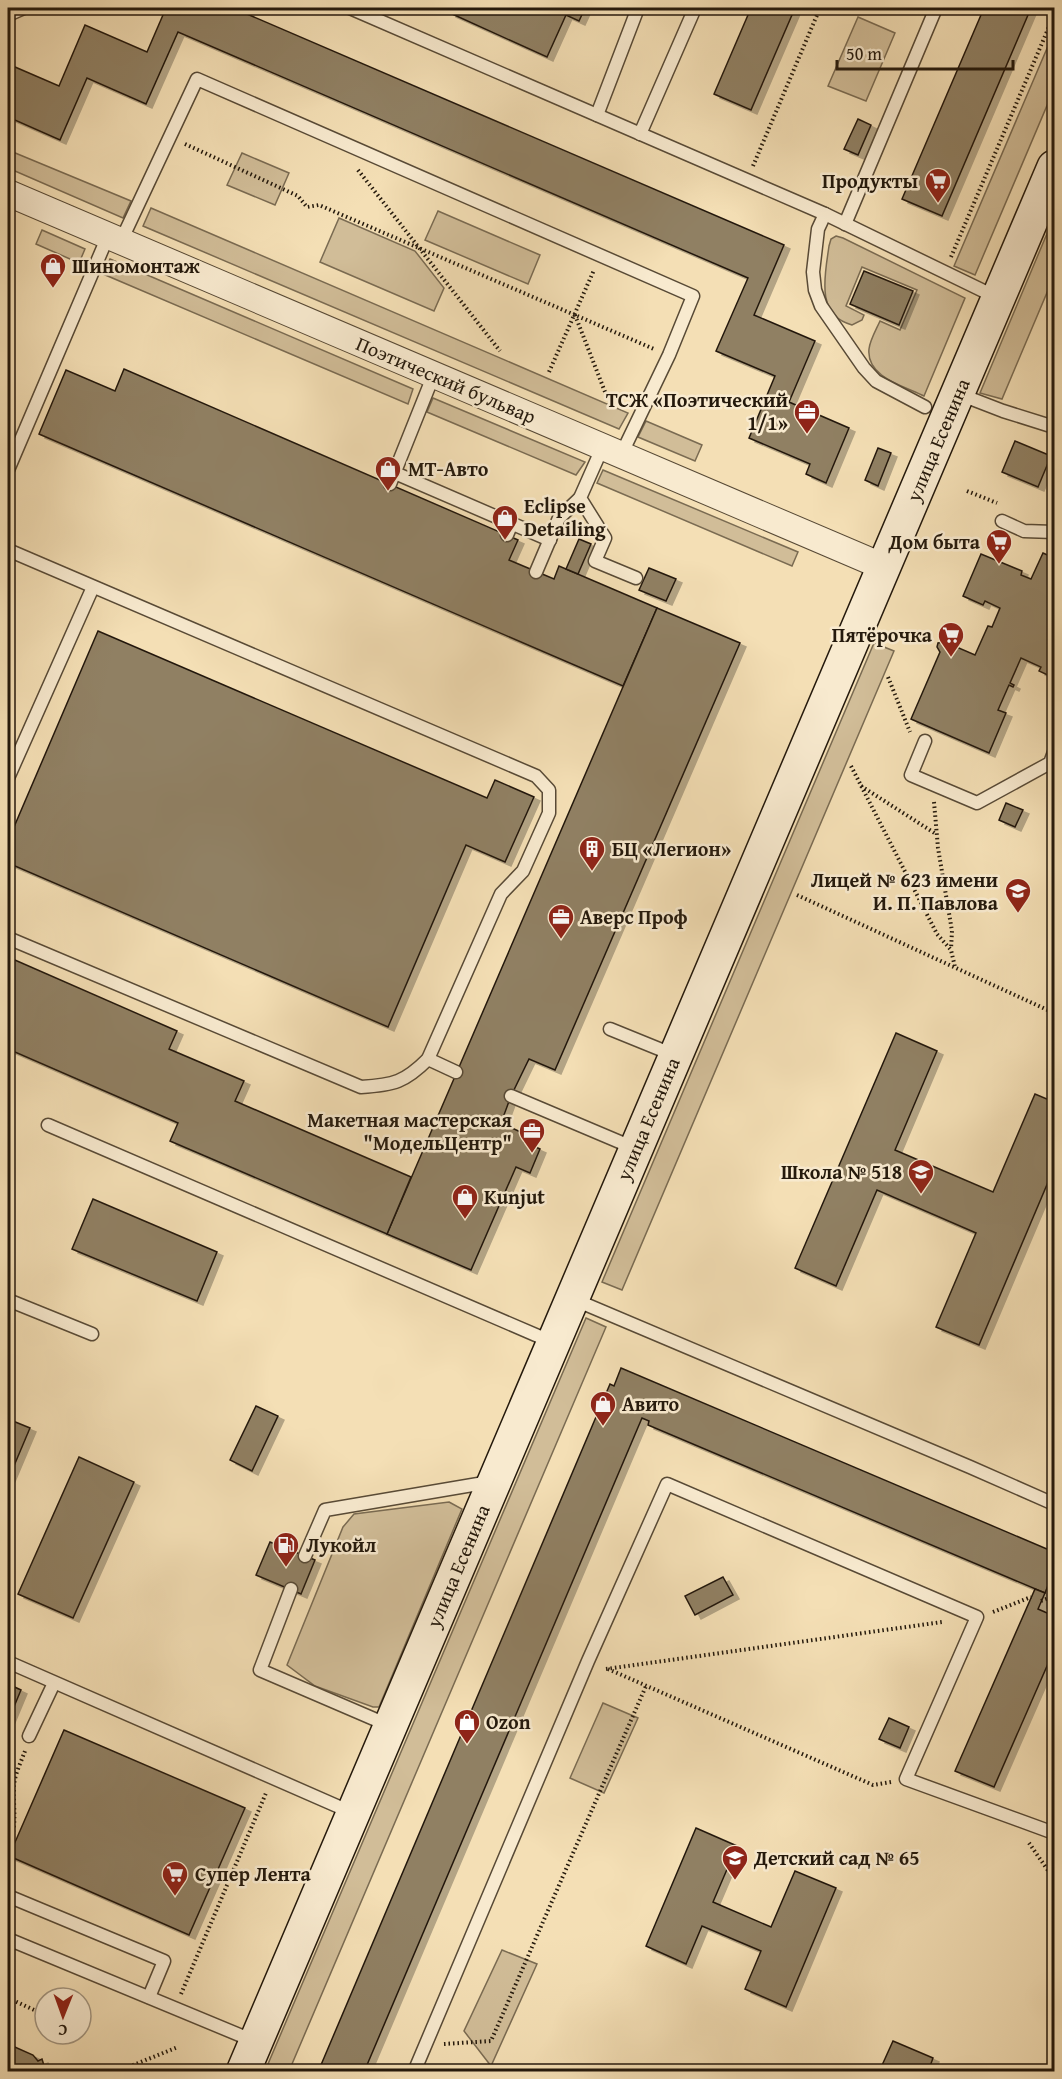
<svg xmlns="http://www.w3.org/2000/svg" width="1062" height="2079" font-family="'Gentium Book Plus',serif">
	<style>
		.green { fill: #d1bd98; stroke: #7a6b52; stroke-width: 1.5 }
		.building { fill: #908064; stroke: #24190c; stroke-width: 1.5; filter: url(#shadow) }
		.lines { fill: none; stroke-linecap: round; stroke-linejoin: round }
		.lane-casing { stroke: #584a36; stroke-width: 15 }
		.street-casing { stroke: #584a36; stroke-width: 28 }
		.secondary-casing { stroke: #24190c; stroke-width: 36 }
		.path { stroke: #24190c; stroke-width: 4; stroke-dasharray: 1.5 3; stroke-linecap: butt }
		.lane { stroke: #f8eacf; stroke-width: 12 }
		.street { stroke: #f8eacf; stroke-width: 26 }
		.secondary { stroke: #f8eacf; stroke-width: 33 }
		.labels { text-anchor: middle; stroke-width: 5; stroke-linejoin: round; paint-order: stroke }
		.poi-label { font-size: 20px; font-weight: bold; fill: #24190c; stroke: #f8eacf; text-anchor: start }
		.street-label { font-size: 20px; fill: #24190c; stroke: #f8eacf }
	</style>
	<defs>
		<filter id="shadow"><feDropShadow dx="6" dy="4" stdDeviation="0" flood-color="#0004"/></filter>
	</defs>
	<rect width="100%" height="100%" fill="#f4dfb5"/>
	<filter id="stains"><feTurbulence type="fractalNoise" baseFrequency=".00333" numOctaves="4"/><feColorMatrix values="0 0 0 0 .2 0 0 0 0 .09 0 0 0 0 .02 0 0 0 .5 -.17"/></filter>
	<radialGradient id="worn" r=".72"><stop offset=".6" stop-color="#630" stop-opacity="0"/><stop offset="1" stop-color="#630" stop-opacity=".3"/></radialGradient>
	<g class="green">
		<polygon points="858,17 895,33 866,101 828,86"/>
		<polygon points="1054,32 1054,89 975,275 954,266"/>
		<polygon points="8,150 131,201 123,218 8,168"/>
		<polygon points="242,153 289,173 275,205 227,185"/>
		<polygon points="151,208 628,413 619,429 143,226"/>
		<polygon points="438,211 540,255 528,284 425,240"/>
		<polygon points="1054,217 1054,276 1002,399 980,393"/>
		<polygon points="339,218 415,251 444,288 434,311 320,262"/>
		<polygon points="42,230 85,249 79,263 36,244"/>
		<path d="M836 236 843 238 965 298 924 396C904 386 866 377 869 349 870 340 876 330 880 321L900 330 917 290 862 267 846 306 864 315 862 320 852 325C815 315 825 275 829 246L831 239Z"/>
		<polygon points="110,259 413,389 408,404 103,274"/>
		<polygon points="433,398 585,462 576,475 427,412"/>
		<polygon points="646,421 702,445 695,461 638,437"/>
		<polygon points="603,470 798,552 792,566 597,483"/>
		<polygon points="874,643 894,651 622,1290 602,1282"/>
		<polygon points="586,1318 606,1327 289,2071 265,2071"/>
		<polygon points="449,1502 462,1509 379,1707 373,1707 315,1686 287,1665 343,1527 354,1514"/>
		<polygon points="603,1703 638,1718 604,1793 570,1778"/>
		<polygon points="502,1950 537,1964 491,2066 464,2031"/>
	</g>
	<g class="building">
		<polygon points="166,8 233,8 784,245 754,315 815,341 789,402 849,428 826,483 806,474 810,464 749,438 775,376 716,351 748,278 178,32 146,104 87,78 60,140 8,117 8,64 59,86 85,25 147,52"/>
		<polygon points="452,8 585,8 579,21 566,15 547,57 450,13"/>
		<polygon points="751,8 795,8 751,110 714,94"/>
		<polygon points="984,8 1031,8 942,216 902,199"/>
		<polygon points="858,119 871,125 858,155 844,149"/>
		<polygon points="864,271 913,291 899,325 850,304"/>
		<polygon points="124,369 518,540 509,560 554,579 559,566 657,608 623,686 39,434 66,370 115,391"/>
		<polygon points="1015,441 1051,456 1038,487 1002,472"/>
		<polygon points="878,448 891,453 878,486 865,480"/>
		<polygon points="579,539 591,544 578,574 566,569"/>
		<polygon points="1043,553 1054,558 1054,622 1052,628 1054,629 1054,678 1039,671 1041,667 1021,658 1010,683 1014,685 1013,687 1009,685 998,710 1006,713 989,753 911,719 940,652 937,647 938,643 945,642 975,655 988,626 992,627 1000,608 985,601 983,605 963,596 981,554 1022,571 1021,575 1031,579"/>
		<polygon points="649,568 676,579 666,601 639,590"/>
		<polygon points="657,608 740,643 555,1070 529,1059 511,1096 501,1123 527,1135 524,1142 540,1149 530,1173 516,1167 471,1270 387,1234"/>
		<polygon points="98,631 487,798 495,780 534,797 505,862 466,845 388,1027 8,863 8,841"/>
		<polygon points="1006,803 1023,810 1015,827 999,820"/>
		<polygon points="8,957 177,1031 169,1049 244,1081 235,1101 411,1177 387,1234 170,1141 178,1123 8,1049"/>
		<polygon points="896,1033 937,1051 895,1150 993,1192 1035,1094 1054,1102 1054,1168 979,1345 936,1327 976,1233 877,1190 836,1286 795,1268"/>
		<polygon points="93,1199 217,1252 197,1301 72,1249"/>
		<polygon points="621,1368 1054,1552 1054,1570 1045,1593 648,1425 649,1421 642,1418 364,2072 318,2072 610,1384 614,1386"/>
		<polygon points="256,1406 278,1416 252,1471 230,1460"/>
		<polygon points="8,1419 30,1428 8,1480"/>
		<polygon points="79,1457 134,1482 73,1618 18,1594"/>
		<polygon points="270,1542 315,1560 301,1594 256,1575"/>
		<polygon points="723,1577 733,1595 695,1615 685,1596"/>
		<polygon points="1035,1589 1045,1593 1038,1609 1054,1616 1054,1650 994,1787 955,1771"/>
		<polygon points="8,1684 21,1690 8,1721"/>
		<polygon points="889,1718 909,1727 900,1748 879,1739"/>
		<polygon points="64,1730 245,1808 189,1935 9,1856"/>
		<polygon points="696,1828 737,1846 713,1902 771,1927 795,1871 836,1888 786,2007 745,1989 761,1951 702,1926 686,1964 646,1946"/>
		<polygon points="893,2041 933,2058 928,2072 879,2072"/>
		<polygon points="8,2044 33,2055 38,2061 42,2059 46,2072 8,2072"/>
	</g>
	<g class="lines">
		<g class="lane-casing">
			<g id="lane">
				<polyline points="350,8 825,214 998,298"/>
				<polyline points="8,15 24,8"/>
				<polyline points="597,115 638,8"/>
				<polyline points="640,134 695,8"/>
				<polyline points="825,214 818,229 813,272 815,290 821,306 864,368 876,381 925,407"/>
				<polyline points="845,224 936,8"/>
				<polyline points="121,241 197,79 693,296 669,355 621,455"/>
				<polyline points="959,394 1003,411 1054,427"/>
				<polyline points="603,446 580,498 605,538 595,561 636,578"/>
				<polyline points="8,470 108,236"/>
				<polyline points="395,473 550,540"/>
				<polyline points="390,484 434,374"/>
				<polyline points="1002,521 1024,531 1054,532"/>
				<polyline points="507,535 512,523"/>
				<polyline points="8,550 536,776 549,790 549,813 523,871 501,894 428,1059 456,1072"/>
				<polyline points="536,572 559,518 580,498"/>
				<polyline points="925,741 911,775 977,803 1050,763 1054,752"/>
				<polyline points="8,778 93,587"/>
				<path d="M8 938 361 1087C394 1085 405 1082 428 1059"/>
				<polyline points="610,1029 674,1055"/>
				<polyline points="511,1096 634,1148"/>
				<polyline points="48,1125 552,1342"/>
				<polyline points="573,1299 970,1467 1054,1504"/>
				<polyline points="8,1300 92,1334"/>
				<polyline points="305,1556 325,1510 490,1482"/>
				<polyline points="291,1589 260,1670 388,1725"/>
				<polyline points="8,1662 353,1813"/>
				<polyline points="29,1736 54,1683"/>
				<polyline points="8,1896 164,1961 149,1997"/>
				<polyline points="8,1939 254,2041"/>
				<polyline points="414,2072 588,1661 667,1484 977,1617 906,1779 1054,1833"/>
			</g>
		</g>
		<g class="street-casing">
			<polyline id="street" points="8,193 884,567"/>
		</g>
		<g class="secondary-casing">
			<polyline id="secondary" points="243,2072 1054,167"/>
		</g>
		<g class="path">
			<polyline points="185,144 298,196 307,207 319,205 654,349"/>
			<polyline points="753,166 820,8"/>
			<polyline points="358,170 500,351"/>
			<polyline points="951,257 1054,15"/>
			<polyline points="575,315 607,397"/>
			<polyline points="549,372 594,270"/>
			<polyline points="967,491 997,503"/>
			<polyline points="888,677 910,732"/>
			<polyline points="851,766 937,934 951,950 955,967"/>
			<polyline points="861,786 936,834"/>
			<polyline points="934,802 938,848 952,931 951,949"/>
			<polyline points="797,895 1054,1013"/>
			<polyline points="1041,1601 1054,1596"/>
			<polyline points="993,1612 1031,1597"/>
			<polyline points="606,1669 942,1622"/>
			<polyline points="608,1669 873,1785 891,1782"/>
			<polyline points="1029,1843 1047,1869 1054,1875"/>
			<path d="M8 1849C18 1825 13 1811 14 1787 14 1776 21 1762 25 1751"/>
			<polyline points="181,1994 266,1793"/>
			<polyline points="8,1998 45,2015"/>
			<polyline points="444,2044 491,2041 646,1686"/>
			<polyline points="116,2072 178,2047"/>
		</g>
		<use href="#lane" class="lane"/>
		<use href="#street" class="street"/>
		<use href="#secondary" class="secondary"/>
	</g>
	<defs>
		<g id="supermarket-pin" transform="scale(1.35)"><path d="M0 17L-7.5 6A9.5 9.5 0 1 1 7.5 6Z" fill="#8f2418" stroke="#f8eacf"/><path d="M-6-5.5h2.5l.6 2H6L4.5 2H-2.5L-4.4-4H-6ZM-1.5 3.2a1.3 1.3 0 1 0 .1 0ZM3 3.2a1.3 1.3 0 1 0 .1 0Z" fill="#fff"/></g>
		<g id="shop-pin" transform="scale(1.35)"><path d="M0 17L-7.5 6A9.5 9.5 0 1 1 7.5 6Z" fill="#8f2418" stroke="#f8eacf"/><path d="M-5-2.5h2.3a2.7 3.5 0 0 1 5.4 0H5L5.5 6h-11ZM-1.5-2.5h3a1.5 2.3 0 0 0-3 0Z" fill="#fff"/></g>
		<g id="office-pin" transform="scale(1.35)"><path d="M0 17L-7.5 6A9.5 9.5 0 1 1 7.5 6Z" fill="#8f2418" stroke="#f8eacf"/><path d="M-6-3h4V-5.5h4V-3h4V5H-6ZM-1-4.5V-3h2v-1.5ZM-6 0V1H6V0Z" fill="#fff"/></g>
		<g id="building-pin" transform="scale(1.35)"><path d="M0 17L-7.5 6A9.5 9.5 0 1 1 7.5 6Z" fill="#8f2418" stroke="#f8eacf"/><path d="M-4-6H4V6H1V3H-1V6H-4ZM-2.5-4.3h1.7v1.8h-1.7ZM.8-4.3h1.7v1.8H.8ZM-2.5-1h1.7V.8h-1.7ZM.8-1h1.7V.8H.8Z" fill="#fff"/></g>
		<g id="school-pin" transform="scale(1.35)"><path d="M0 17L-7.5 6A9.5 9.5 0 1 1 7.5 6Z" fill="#8f2418" stroke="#f8eacf"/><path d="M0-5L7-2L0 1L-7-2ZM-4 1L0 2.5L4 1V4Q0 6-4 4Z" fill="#fff"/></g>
		<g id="fuel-pin" transform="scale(1.35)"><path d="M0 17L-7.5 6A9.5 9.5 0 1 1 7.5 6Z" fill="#8f2418" stroke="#f8eacf"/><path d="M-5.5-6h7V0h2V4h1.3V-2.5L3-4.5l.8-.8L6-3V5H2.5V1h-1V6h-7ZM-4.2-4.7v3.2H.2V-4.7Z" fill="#fff"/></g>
	</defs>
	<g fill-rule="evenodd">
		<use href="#supermarket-pin" x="938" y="181"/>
		<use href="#shop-pin" x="53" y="266"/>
		<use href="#office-pin" x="807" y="412"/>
		<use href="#shop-pin" x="388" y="469"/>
		<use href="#shop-pin" x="505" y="518"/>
		<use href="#supermarket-pin" x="999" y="542"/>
		<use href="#supermarket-pin" x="951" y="635"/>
		<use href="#building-pin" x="592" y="849"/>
		<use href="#school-pin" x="1018" y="891"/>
		<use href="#office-pin" x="561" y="917"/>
		<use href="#office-pin" x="532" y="1131"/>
		<use href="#school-pin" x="921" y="1172"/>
		<use href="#shop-pin" x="465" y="1197"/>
		<use href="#shop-pin" x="603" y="1404"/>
		<use href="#fuel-pin" x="286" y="1545"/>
		<use href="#shop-pin" x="467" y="1722"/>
		<use href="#school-pin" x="735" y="1858"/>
		<use href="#supermarket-pin" x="175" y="1874"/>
	</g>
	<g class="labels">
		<g class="poi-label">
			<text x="918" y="188" text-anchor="end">Продукты</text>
			<text x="72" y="273">Шиномонтаж</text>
			<text x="788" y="407" text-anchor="end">ТСЖ «Поэтический<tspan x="788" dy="23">1/1»</tspan></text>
			<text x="408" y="476">МТ-Авто</text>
			<text x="524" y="513">Eclipse<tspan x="524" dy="23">Detailing</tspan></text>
			<text x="980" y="549" text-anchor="end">Дом быта</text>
			<text x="932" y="642" text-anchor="end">Пятёрочка</text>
			<text x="612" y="856">БЦ «Легион»</text>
			<text x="998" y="887" text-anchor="end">Лицей № 623 имени<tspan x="998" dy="23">И. П. Павлова</tspan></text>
			<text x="580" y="924">Аверс Проф</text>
			<text x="512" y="1127" text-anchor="end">Макетная мастерская<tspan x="512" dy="23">"МодельЦентр"</tspan></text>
			<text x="902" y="1179" text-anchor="end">Школа № 518</text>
			<text x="484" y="1204">Kunjut</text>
			<text x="622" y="1411">Авито</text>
			<text x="306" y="1552">Лукойл</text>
			<text x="486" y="1729">Ozon</text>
			<text x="754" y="1865">Детский сад № 65</text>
			<text x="195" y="1881">Супер Лента</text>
		</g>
		<g class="street-label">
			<text transform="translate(446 380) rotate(23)" y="7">Поэтический бульвар</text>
			<text transform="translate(938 440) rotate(-67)" y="7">улица Есенина</text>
			<text transform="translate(648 1119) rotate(-67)" y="7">улица Есенина</text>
			<text transform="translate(458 1566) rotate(-67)" y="7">улица Есенина</text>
		</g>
	</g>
	<rect width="1062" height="2079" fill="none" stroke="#f4dfb5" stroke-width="30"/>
	<rect x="9" y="9" width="1044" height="2061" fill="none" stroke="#24190c" stroke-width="3"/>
	<rect x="15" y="15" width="1032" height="2049" fill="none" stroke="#24190c" stroke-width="1.5"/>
	<g transform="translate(63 2016) rotate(181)"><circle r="28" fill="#f8eacf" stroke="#a39681" stroke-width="1.5"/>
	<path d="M0-4.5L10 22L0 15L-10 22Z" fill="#8f2418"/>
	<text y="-9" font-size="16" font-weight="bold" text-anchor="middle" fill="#24190c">С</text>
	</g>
	<path d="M837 60v9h176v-9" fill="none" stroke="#24190c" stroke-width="3"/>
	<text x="846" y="60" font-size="18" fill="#24190c" stroke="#f8eacf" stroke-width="4.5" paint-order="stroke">50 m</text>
	<rect width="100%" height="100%" filter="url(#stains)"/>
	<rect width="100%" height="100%" fill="url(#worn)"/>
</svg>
